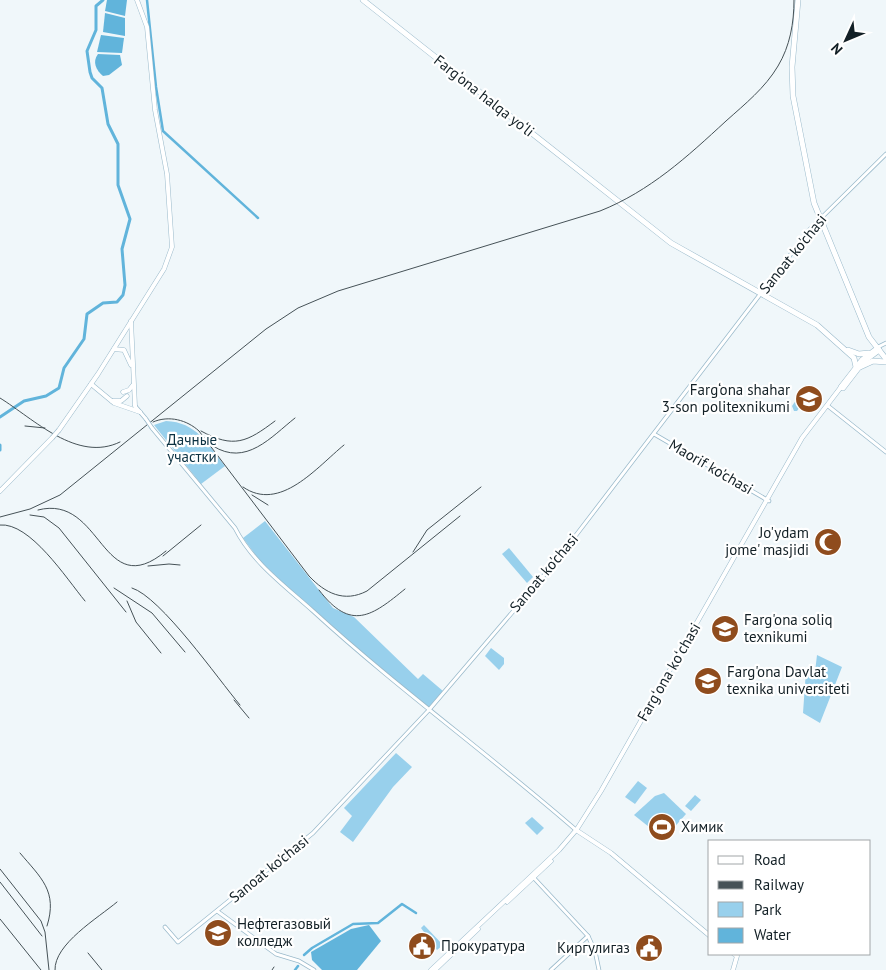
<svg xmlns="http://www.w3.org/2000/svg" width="886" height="970" font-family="'PT Sans',sans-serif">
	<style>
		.green { fill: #98d0ec }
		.water { fill: #61b4db }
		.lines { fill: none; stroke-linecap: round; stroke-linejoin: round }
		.canal { stroke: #61b4db; stroke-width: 2.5 }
		.river { stroke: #61b4db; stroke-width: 3 }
		.secondary-casing { stroke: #9abacb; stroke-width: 4.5 }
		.primary-casing { stroke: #9abacb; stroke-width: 5 }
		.highway-casing { stroke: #9abacb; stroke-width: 6 }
		.secondary { stroke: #fff; stroke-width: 3 }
		.primary { stroke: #fff; stroke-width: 4 }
		.highway { stroke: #fff; stroke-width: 5 }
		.rail { stroke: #465257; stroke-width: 1 }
		.secondary-bridge-casing { stroke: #9abacb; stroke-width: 4.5; stroke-linecap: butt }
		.primary-bridge-casing { stroke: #9abacb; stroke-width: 5; stroke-linecap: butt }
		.secondary-bridge { stroke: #fff; stroke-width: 3 }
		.primary-bridge { stroke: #fff; stroke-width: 4 }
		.labels { text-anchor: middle; stroke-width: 4.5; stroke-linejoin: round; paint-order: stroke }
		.street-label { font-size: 15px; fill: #132026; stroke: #fff }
		.poi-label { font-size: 15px; fill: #132026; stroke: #fff; text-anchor: start }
		.park-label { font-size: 15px; fill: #0b3142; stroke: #fff }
	</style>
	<rect width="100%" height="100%" fill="#f0f7fa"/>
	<g class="green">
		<polygon points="803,395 805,400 797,411 794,411 792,406 799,396"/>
		<path d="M166 421C196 422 208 444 225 466L201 484 154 425Z"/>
		<polygon points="265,521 333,608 354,617 418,679 423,674 443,691 428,708 335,632 260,561 243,538"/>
		<polygon points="509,548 533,577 527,583 502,554"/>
		<polygon points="491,648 504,658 504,664 499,670 485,656"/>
		<polygon points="817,655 842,667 820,723 803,713 806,670 815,672"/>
		<polygon points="396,753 412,767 393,787 353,842 340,832 352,816 344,808"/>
		<polygon points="638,781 647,788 635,804 625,797"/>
		<polygon points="664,793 686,814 664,839 634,815 655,796"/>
		<polygon points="695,795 701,800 691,811 685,806"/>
		<polygon points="532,817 544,828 537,835 525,823"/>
		<polygon points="424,925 443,945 437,950 421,928"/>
	</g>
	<g class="water">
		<polygon points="107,0 127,0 125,16 105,11"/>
		<polygon points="105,13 125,18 125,36 103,32"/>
		<polygon points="101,35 124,38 122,53 97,52"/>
		<path d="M98 54 120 55 122 65 109 75 103 76C96 70 92 62 98 54Z"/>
		<polygon points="369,925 381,941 357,970 322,970 312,960 311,952 351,929"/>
	</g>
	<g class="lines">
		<g class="canal">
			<polyline points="147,0 156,87 163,131 258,218"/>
			<polyline points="304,955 312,948 353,924 378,923 402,904 416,913"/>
			<polyline points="295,970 298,966"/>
		</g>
		<g class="river">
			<polyline points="0,417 24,401 46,396 59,388 64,368 84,339 87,314 103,303 117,302 123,295 125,285 122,249 130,219 118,185 118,144 108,124 102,88 92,78 90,72 87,51 96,30 96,6 103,0"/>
			<polyline points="0,445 0,450"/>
		</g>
		<g class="secondary-casing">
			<g id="secondary">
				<polyline points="878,347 886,343"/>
				<polyline points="135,406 146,419"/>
				<polyline points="828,406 886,452"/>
				<path d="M152 428 235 528C252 562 285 586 313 611 397 688 490 755 576 830"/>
				<polyline points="654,434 769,501"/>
				<polyline points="533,877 588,936 595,951 599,970"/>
				<polyline points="217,911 276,954 299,961 314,970"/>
				<polyline points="165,927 178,942 313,833 428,711 557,560 810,229 886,154"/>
				<polyline points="551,970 588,936"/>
			</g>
		</g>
		<g class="primary-casing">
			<g id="primary">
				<polyline points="131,321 135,406"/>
				<polyline points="114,349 124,350 131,365"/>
				<polyline points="91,384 114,403 140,412"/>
				<polyline points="123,392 129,390 133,385"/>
				<polyline points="112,401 121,401 127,396"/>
				<polyline points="59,430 98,374 164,269 172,247 167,174 155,110 147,27 137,0"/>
				<polyline points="0,491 52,438"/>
				<polyline points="576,830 611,853 710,936"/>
				<polyline points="507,902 551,861"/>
				<polyline points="431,970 559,850 577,829 601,791 802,438 841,387"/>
				<polyline points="435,970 478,929"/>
				<polyline points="733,970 737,956 734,954"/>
			</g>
		</g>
		<g class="highway-casing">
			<g id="highway">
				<polyline points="363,0 671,243 817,325 854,358 856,367"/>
				<polyline points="798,0 792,67 793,96 814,203 869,337 886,359"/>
				<polyline points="878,348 862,360 841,387 843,388 863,362 879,350"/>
				<polyline points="848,350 859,354 869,353"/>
				<polyline points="860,367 873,361 886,362"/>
			</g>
		</g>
		<use href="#secondary" class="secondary"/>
		<use href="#primary" class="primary"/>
		<use href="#highway" class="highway"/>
		<g class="rail">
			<path d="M0 398C34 419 77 463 120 442"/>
			<path d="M153 422C169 415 187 420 199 431L309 576C325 593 344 603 367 591L460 516"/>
			<polyline points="25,426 45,428"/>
			<path d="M201 431C234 449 247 442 275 421"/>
			<path d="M213 446C246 467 271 437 295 418"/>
			<path d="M243 487C280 513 317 467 344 445"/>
			<polyline points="252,495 268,505"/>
			<path d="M38 510C103 493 101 605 166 551"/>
			<polyline points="30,515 44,517 59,528 126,612"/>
			<path d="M0 517 30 509 60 495 266 329 298 308 338 291 600 211C650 191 687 157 726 121 745 104 765 88 778 66 790 46 794 23 794 0"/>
			<path d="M0 525C30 522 66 578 85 601"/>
			<polyline points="413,552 427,530 481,487"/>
			<polyline points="163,556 201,525"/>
			<polyline points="148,566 169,564 180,565"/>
			<polyline points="114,588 152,613 185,652"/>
			<path d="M132 588C161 597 218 679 240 705"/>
			<path d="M319 590C351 632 372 616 405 589"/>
			<polyline points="127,601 136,622 161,653"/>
			<polyline points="234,700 249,718"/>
			<path d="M20 853C41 878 58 891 47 926"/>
			<polyline points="0,869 41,921 45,932 49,970"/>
			<polyline points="0,882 42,936"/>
			<polyline points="0,919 41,970"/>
			<polyline points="88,953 102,970"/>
			<path d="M55 970C54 944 98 918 117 902"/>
			<polyline points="272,970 274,967"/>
		</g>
		<g class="secondary-bridge-casing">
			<polyline id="secondary-bridge" points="146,419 152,428"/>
		</g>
		<g class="primary-bridge-casing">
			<polyline id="primary-bridge" points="52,438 59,430"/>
		</g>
		<use href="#secondary-bridge" class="secondary-bridge"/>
		<use href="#primary-bridge" class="primary-bridge"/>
	</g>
	<defs>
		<g id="university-disc" transform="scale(1.4375)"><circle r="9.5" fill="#8f4c1d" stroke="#fff"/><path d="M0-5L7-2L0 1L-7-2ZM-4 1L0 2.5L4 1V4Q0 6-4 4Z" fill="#fff"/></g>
		<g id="mosque-disc" transform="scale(1.4375)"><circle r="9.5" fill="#8f4c1d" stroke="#fff"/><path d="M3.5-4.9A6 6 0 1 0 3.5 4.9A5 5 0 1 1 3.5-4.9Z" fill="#fff"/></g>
		<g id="stadium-disc" transform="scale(1.4375)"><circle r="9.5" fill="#8f4c1d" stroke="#fff"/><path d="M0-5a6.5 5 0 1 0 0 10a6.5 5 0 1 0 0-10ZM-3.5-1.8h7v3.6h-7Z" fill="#fff"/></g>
		<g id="civic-disc" transform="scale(1.4375)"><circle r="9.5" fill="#8f4c1d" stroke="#fff"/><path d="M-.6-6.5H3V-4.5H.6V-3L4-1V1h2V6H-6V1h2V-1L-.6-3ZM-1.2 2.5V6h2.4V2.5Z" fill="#fff"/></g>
	</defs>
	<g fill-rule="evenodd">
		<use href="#university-disc" x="809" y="399"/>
		<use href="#mosque-disc" x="828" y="542"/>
		<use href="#university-disc" x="725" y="629"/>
		<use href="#university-disc" x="708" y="681"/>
		<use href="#stadium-disc" x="662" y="827"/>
		<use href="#university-disc" x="218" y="933"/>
		<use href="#civic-disc" x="422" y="946"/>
		<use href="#civic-disc" x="649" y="948"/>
	</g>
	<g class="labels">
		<g class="street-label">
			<text transform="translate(484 96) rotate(38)" y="5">Farg‘ona halqa yo‘li</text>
			<text transform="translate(793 254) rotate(-51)" y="5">Sanoat ko'chasi</text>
			<text transform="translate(711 467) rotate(30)" y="5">Maorif ko'chasi</text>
			<text transform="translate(544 573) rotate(-50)" y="5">Sanoat ko'chasi</text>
			<text transform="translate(669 672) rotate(-60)" y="5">Fargʻona koʻchasi</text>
			<text transform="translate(269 869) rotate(-39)" y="5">Sanoat ko'chasi</text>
		</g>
		<g class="poi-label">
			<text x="790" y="395" text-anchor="end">Farg‘ona shahar<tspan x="790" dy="17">3-son politexnikumi</tspan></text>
			<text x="809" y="538" text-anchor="end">Jo'ydam<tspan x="809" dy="17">jome' masjidi</tspan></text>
			<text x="744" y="625">Farg'ona soliq<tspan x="744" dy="17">texnikumi</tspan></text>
			<text x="727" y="677">Farg'ona Davlat<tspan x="727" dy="17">texnika universiteti</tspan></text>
			<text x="681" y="832">Химик</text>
			<text x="237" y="929">Нефтегазовый<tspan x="237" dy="17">колледж</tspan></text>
			<text x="441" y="951">Прокуратура</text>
			<text x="630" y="953" text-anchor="end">Киргулигаз</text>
		</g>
		<g class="park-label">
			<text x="192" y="445">Дачные<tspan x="192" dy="17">участки</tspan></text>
		</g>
	</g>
	<rect x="708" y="840" width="162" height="115" fill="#ffffff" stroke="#a1a6a8"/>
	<rect x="718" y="856" width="25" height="8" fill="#ffffff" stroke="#a1a6a8"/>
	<text x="754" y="865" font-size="15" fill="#132026">Road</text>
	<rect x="718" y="881" width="25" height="8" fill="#465257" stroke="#a1a6a8"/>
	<text x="754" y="890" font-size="15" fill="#132026">Railway</text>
	<rect x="718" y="902" width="25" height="15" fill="#98d0ec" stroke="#a1a6a8"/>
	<text x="754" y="915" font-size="15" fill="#132026">Park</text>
	<rect x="718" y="928" width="25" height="15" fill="#61b4db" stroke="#a1a6a8"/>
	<text x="754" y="940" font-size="15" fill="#132026">Water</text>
	<g transform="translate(846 40) rotate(226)" stroke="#ffffff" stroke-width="4" paint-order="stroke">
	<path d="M0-4L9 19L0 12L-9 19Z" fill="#132026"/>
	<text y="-8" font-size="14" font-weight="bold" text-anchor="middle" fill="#132026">N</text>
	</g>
</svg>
